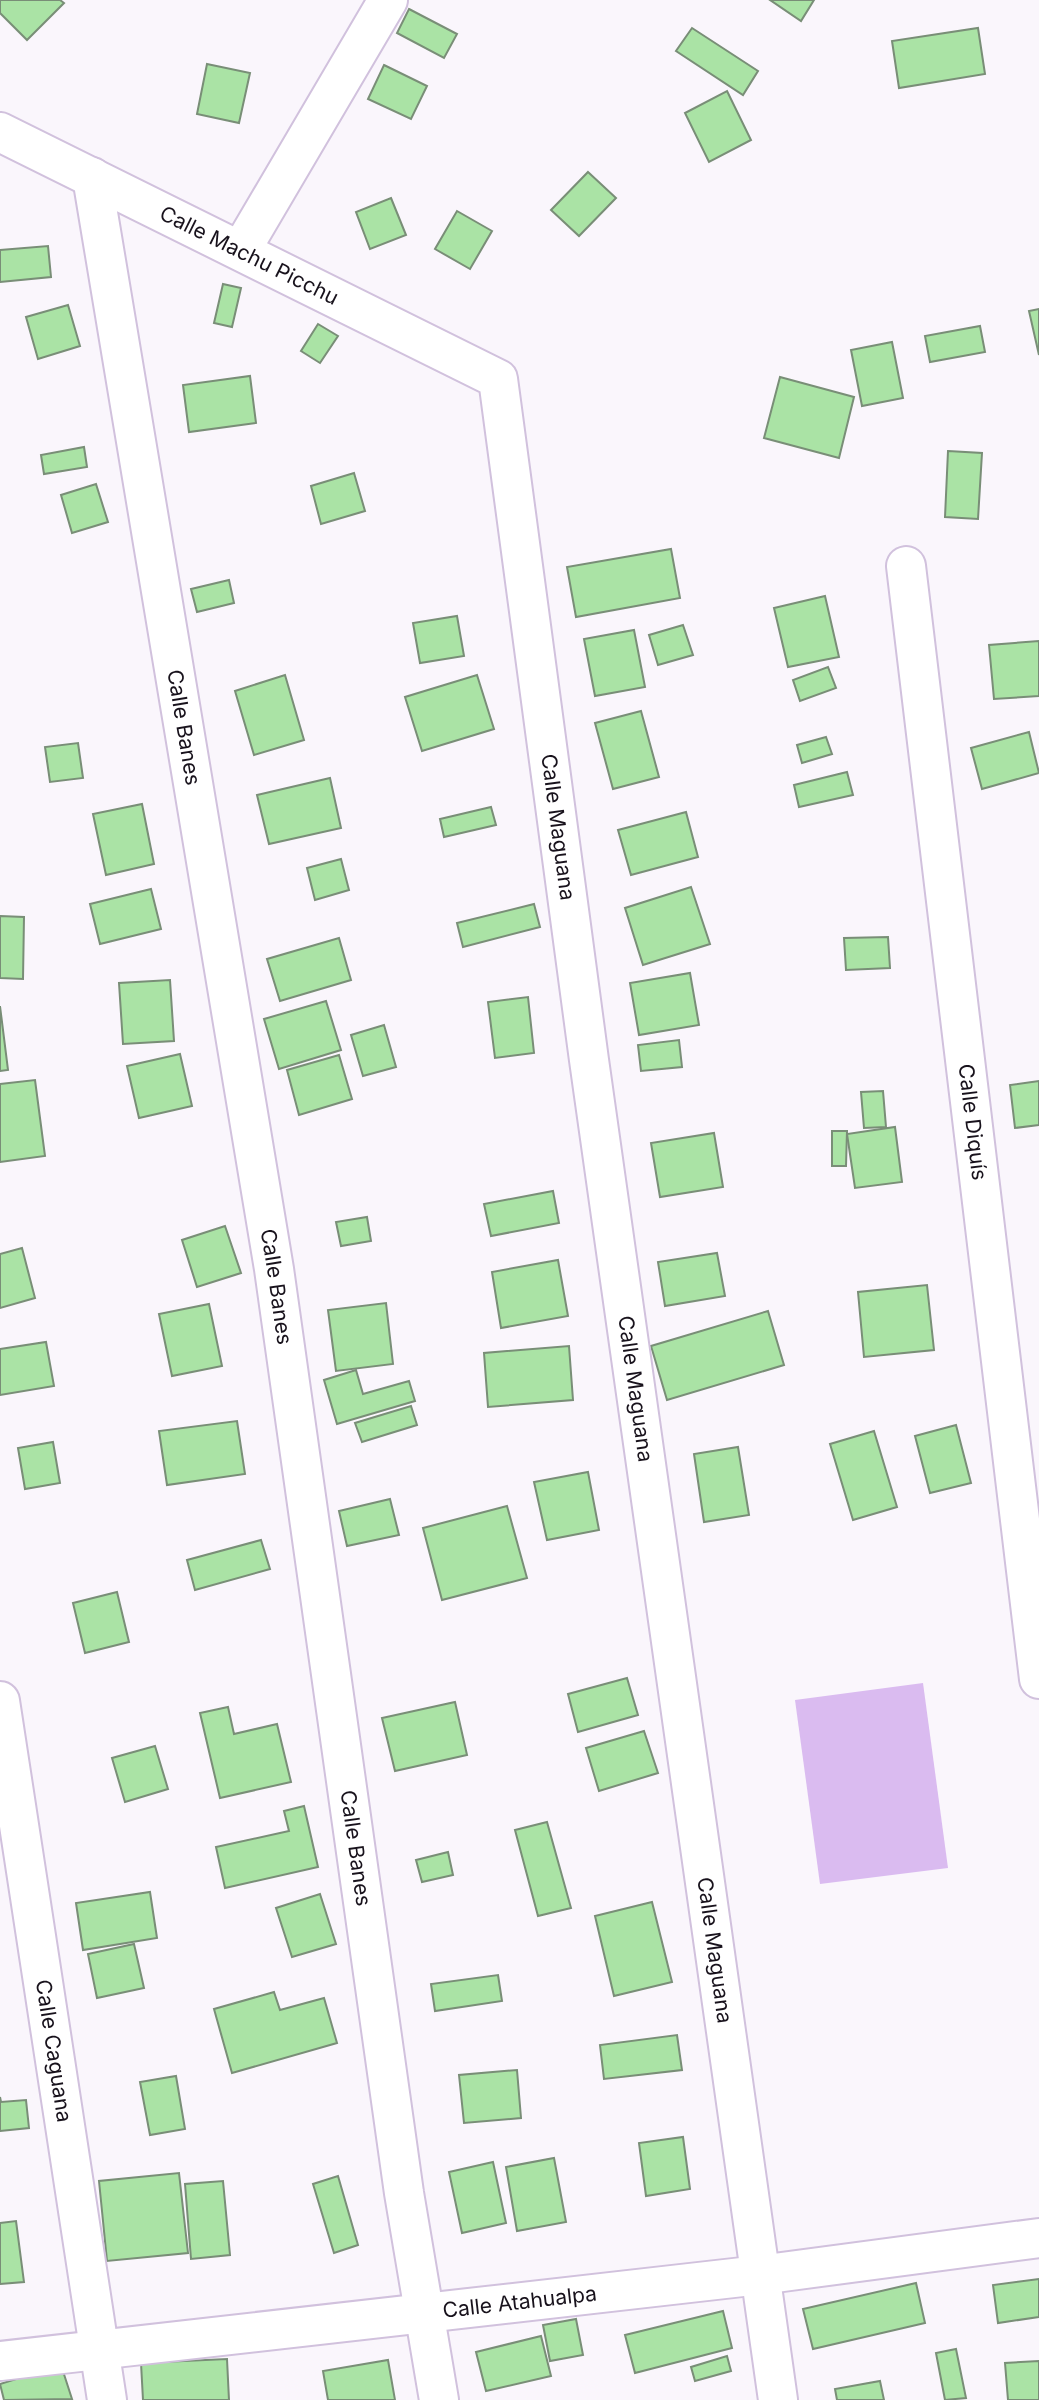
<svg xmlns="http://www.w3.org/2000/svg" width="1039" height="2400" font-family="Inter,sans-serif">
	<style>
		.green { fill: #dabbf0 }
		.building { fill: #aae3a5; stroke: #798e77; stroke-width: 2 }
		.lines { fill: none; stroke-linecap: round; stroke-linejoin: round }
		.minor-casing { stroke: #d1c1dd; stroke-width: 42 }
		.minor { stroke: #fff; stroke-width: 38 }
		.labels { text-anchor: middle; stroke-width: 7; stroke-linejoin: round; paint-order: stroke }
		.street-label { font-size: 21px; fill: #18121c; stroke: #fff }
	</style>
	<rect width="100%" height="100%" fill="#faf6fc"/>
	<polygon class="green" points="923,1683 948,1868 820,1884 795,1700"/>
	<g class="building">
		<polygon points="0,0 60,0 64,3 27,40 0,13"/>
		<polygon points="770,0 814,0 801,21"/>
		<polygon points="409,9 457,34 444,58 397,33"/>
		<polygon points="692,28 758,71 743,95 676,51"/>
		<polygon points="978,28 985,74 899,88 892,41"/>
		<polygon points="207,64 250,73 239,123 197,114"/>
		<polygon points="384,65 427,86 411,119 368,99"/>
		<polygon points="727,91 751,140 709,162 685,113"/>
		<polygon points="588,172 616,198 579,236 551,210"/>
		<polygon points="391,198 406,235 370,249 356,212"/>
		<polygon points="457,211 492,231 470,269 435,249"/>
		<polygon points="48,246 51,277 0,282 0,250"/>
		<polygon points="223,284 241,288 232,327 214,323"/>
		<polygon points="68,305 80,346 38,359 26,317"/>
		<polygon points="1039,309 1039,355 1029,311"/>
		<polygon points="318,324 338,336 320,363 301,351"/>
		<polygon points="980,326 985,352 930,362 925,336"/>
		<polygon points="892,342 903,398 862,406 851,350"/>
		<polygon points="250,376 256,423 189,432 183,385"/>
		<polygon points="780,377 854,397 839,458 764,438"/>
		<polygon points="84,447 87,467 44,474 41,455"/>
		<polygon points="948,451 982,453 978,519 945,517"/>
		<polygon points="354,473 365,511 321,524 311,486"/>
		<polygon points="96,484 108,522 72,533 61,495"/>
		<polygon points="671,549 680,598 576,617 567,567"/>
		<polygon points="229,580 234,603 197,612 191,589"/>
		<polygon points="825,596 839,657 788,667 774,608"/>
		<polygon points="457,616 464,656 420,663 413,623"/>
		<polygon points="683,625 693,655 658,665 649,635"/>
		<polygon points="634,630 645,687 595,696 584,639"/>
		<polygon points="1039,641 1039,696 994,699 989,645"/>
		<polygon points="828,667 836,688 800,701 793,680"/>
		<polygon points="285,675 304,740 254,755 235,691"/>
		<polygon points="477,675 494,729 422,751 405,697"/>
		<polygon points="641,711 659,777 613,789 595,723"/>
		<polygon points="1029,732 1039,773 982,789 971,748"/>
		<polygon points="826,737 832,754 802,763 797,745"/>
		<polygon points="78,743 83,778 50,782 45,747"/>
		<polygon points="847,772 853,795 799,807 794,785"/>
		<polygon points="330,778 341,828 269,844 257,795"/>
		<polygon points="142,804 154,864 106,875 93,814"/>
		<polygon points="491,807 496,825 444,837 440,819"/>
		<polygon points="686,812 698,857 631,875 618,830"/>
		<polygon points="341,859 349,890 315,900 307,868"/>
		<polygon points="691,887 710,944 643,965 625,908"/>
		<polygon points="151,889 161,929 100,944 90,904"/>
		<polygon points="534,904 540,927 463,947 457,923"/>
		<polygon points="0,916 24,917 23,979 0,978"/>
		<polygon points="888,937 890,968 846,970 844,938"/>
		<polygon points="339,938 351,980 280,1001 267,959"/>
		<polygon points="690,973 699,1025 639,1035 630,983"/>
		<polygon points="170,980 174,1041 123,1044 119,983"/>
		<polygon points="528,997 534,1053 495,1058 488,1002"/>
		<polygon points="326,1001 341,1050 279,1069 264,1019"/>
		<polygon points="0,1006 8,1070 0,1071"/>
		<polygon points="384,1025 396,1067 363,1076 351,1035"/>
		<polygon points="679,1040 682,1067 641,1071 638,1045"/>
		<polygon points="180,1054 192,1106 139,1118 127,1066"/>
		<polygon points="339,1055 352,1099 299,1115 287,1070"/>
		<polygon points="35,1080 45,1156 0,1162 0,1084"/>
		<polygon points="1039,1081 1039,1125 1015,1128 1010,1085"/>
		<polygon points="883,1091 886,1127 864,1128 861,1092"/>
		<polygon points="895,1127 902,1182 855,1188 847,1134"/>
		<polygon points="832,1131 847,1131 846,1166 832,1166"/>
		<polygon points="714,1133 723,1187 660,1197 651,1143"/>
		<polygon points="553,1191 559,1223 491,1236 484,1204"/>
		<polygon points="367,1217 371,1241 341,1246 336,1222"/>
		<polygon points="225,1226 241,1273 197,1287 182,1240"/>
		<polygon points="22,1248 35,1298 0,1308 0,1254"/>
		<polygon points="717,1253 725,1296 665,1306 658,1262"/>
		<polygon points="558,1260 568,1316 501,1328 492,1272"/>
		<polygon points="927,1285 934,1350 864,1357 858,1292"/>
		<polygon points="386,1303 393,1364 336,1371 328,1310"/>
		<polygon points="209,1304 222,1366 172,1376 159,1314"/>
		<polygon points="768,1311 784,1365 667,1400 651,1346"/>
		<polygon points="46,1342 54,1386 0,1395 0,1349"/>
		<polygon points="569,1346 573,1400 488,1407 484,1353"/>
		<polygon points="356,1370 363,1394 409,1381 415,1401 337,1424 324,1380"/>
		<polygon points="411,1406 417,1425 362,1442 355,1423"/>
		<polygon points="237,1421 245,1474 167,1485 159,1431"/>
		<polygon points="956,1425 971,1483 930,1493 915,1436"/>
		<polygon points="874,1431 897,1507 853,1520 830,1444"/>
		<polygon points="53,1442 60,1483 25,1489 18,1448"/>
		<polygon points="738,1447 749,1515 704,1522 694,1454"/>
		<polygon points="588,1472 599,1530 547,1540 534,1482"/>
		<polygon points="390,1499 399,1535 347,1546 339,1511"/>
		<polygon points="507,1506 527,1578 442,1600 423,1528"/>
		<polygon points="261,1540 270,1569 195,1590 187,1560"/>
		<polygon points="117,1592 129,1642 85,1653 73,1603"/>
		<polygon points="627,1678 638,1715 578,1732 568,1694"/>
		<polygon points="455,1702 467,1755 395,1771 382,1718"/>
		<polygon points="228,1707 234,1734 277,1724 291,1782 220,1798 200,1713"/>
		<polygon points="644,1731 658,1773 599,1791 586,1748"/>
		<polygon points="155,1746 168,1789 125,1802 112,1758"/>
		<polygon points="304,1806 318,1867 225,1888 216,1847 289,1831 284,1811"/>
		<polygon points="547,1822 571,1908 538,1916 515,1830"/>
		<polygon points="448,1852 453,1875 422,1882 416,1860"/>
		<polygon points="150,1892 157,1938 83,1950 76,1903"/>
		<polygon points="320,1894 336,1944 292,1957 276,1908"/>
		<polygon points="652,1902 672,1982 614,1996 595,1916"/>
		<polygon points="134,1944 144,1988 97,1998 88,1954"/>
		<polygon points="498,1975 502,2001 435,2011 431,1984"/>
		<polygon points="274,1992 280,2010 324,1998 337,2043 232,2073 214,2009"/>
		<polygon points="677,2035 682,2070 604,2079 600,2045"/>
		<polygon points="517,2070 521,2118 464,2123 459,2075"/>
		<polygon points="176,2076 185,2129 150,2135 140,2082"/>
		<polygon points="0,2097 1,2102 26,2100 29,2128 0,2131"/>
		<polygon points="683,2137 690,2189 646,2196 639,2143"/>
		<polygon points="554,2158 566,2222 517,2231 506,2167"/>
		<polygon points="493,2162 506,2223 462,2233 449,2172"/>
		<polygon points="179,2173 188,2253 107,2261 99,2181"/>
		<polygon points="338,2176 358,2245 334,2253 313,2184"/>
		<polygon points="223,2181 230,2255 191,2259 185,2184"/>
		<polygon points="16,2221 24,2282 0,2284 0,2223"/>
		<polygon points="1039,2279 1039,2317 998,2323 993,2285"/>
		<polygon points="916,2283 925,2323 813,2349 803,2309"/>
		<polygon points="723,2311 732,2348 635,2373 625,2335"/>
		<polygon points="576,2319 583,2355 550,2361 543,2325"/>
		<polygon points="541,2336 551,2376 486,2391 476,2352"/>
		<polygon points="956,2349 966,2398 945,2400 936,2353"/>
		<polygon points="727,2356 731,2371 695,2381 691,2367"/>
		<polygon points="227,2359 229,2400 143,2400 141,2363"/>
		<polygon points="388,2360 395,2400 328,2400 323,2371"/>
		<polygon points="1039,2361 1039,2400 1008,2400 1005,2363"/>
		<polygon points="61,2365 72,2399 4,2400 0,2384"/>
		<polygon points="880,2381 884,2400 837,2400 835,2389"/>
	</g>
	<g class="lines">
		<g class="minor-casing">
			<g id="minor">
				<path id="s1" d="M0 132 498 379 589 1060 778 2400"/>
				<path id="s2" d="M92 177 274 1269 404 2193 439 2400"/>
				<polyline points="241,250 388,0"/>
				<path id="s3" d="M906 566 1039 1679"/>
				<path id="s4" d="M0 1701 107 2400"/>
				<path id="s5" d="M0 2361 760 2275 1039 2238"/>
			</g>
		</g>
		<use href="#minor" class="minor"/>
	</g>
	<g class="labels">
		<g class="street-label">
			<text dy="7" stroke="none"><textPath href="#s1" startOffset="278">Calle Machu Picchu</textPath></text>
			<text dy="7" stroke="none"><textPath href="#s2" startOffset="558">Calle Banes</textPath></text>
			<text dy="7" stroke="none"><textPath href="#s1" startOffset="1008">Calle Maguana</textPath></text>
			<text dy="7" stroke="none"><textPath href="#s3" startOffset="560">Calle Diquís</textPath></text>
			<text dy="7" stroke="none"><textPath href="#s2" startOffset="1125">Calle Banes</textPath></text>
			<text dy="7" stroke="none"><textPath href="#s1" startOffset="1575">Calle Maguana</textPath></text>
			<text dy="7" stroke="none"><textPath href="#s2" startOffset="1692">Calle Banes</textPath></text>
			<text dy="7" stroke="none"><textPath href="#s1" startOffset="2142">Calle Maguana</textPath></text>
			<text dy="7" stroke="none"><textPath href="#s4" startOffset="354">Calle Caguana</textPath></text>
			<text dy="7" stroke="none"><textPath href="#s5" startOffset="523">Calle Atahualpa</textPath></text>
		</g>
	</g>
</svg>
